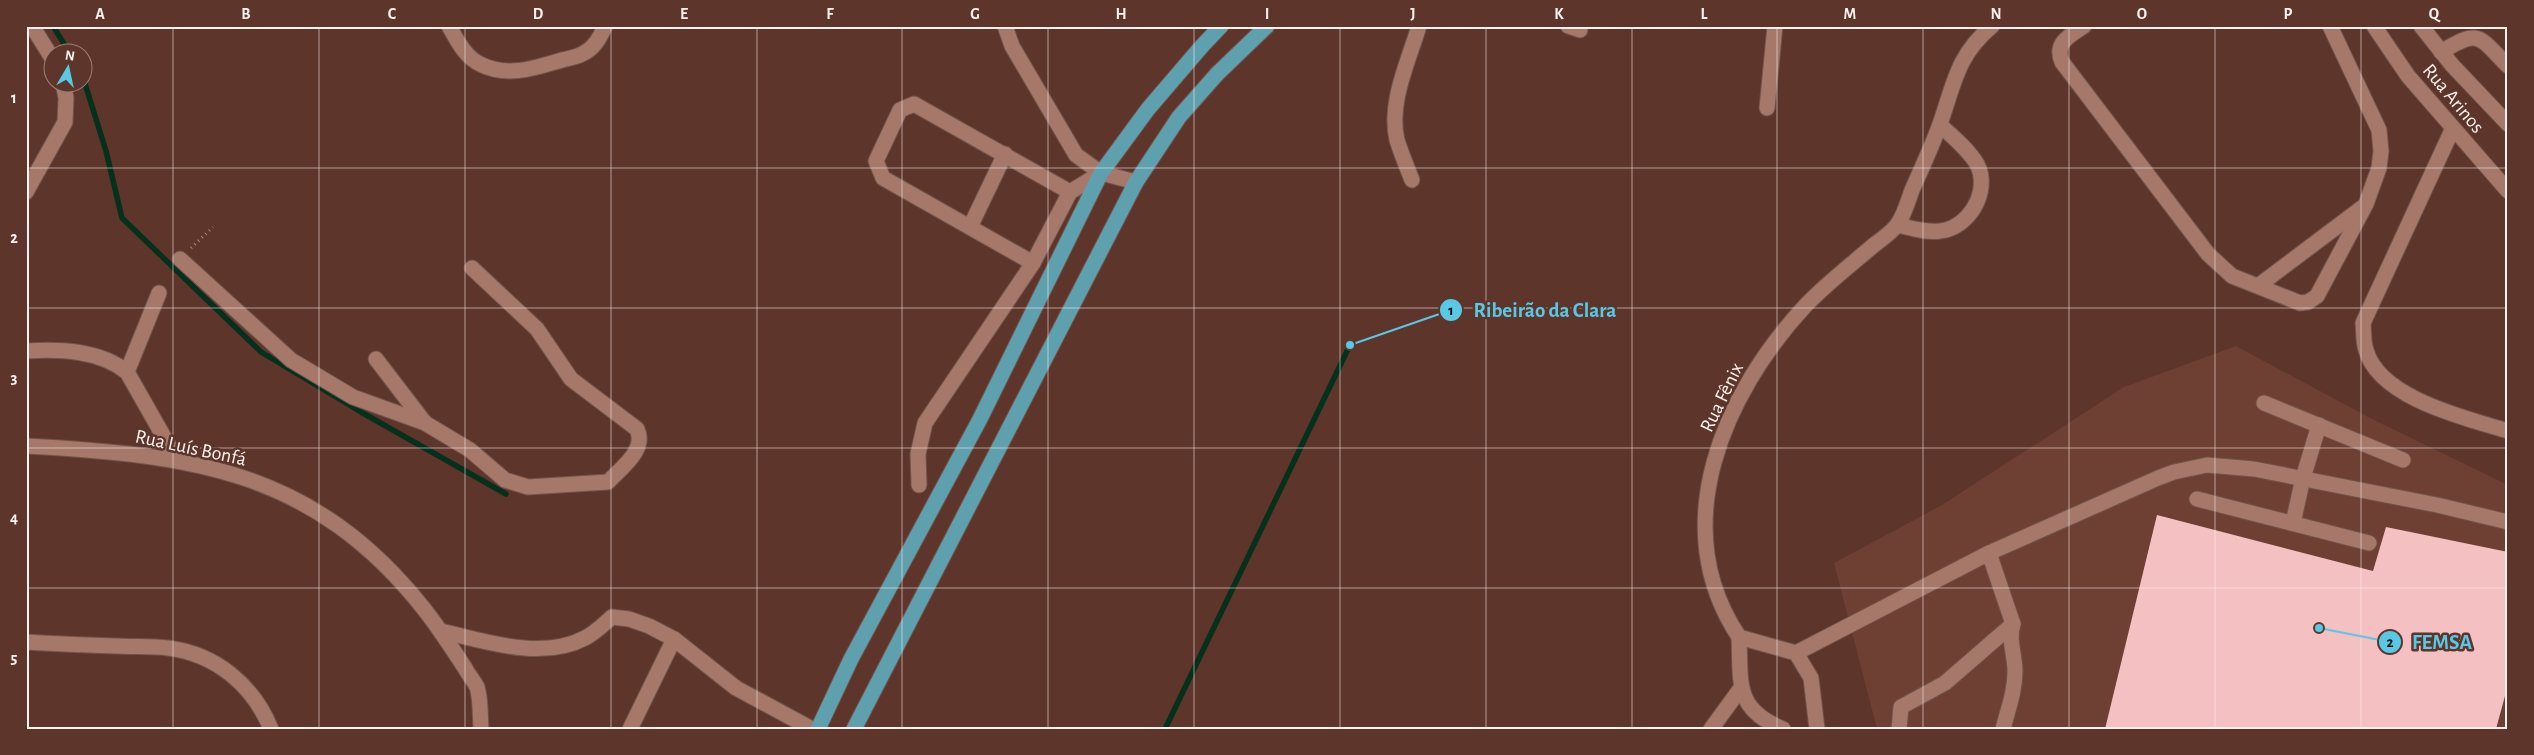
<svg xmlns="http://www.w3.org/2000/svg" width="2534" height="755" font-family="'Alegreya Sans',sans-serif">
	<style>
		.built { fill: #6d4033 }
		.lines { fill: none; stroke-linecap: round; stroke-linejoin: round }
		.stream { stroke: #05311c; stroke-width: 5.5 }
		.building { fill: #f4c0c1 }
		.minor-casing { stroke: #71534a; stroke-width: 17 }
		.major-casing { stroke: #71534a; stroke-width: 17 }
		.path { stroke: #a48982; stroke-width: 3; stroke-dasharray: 1 4; stroke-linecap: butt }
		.minor { stroke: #a5786a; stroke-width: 15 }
		.major { stroke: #5ea0ae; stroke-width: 15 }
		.grid { fill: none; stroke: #fbf1ee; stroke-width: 1; stroke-opacity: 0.55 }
		.labels { text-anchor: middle; stroke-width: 5; stroke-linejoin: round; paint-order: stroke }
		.street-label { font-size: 20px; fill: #fbf1ee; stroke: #5d352a }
		.leader { fill: none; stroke: #59c8e5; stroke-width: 2 }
		.callout-dot { fill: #59c8e5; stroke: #5d352a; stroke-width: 2 }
		.mark-label { font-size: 15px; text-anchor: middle; font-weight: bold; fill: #111 }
		.callout-label { font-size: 21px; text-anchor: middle; font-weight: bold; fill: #59c8e5; stroke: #5d352a; stroke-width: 5; stroke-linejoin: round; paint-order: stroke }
		.neatline { fill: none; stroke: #fbf1ee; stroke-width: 2 }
		.grid-label { font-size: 16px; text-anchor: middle; font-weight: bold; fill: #fbf1ee }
	</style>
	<rect width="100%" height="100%" fill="#5d352a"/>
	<polygon class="built" points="2236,346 2372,419 2508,485 2508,729 1877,729 1834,563 1942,505 2124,387"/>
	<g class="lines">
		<g class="stream">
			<polyline points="53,26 69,52"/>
			<polyline points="82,74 106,151 122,218 261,352 361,412 506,494"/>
			<polyline points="1165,729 1350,345"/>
		</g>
	</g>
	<polygon class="building" points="2157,515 2373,571 2386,527 2508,552 2508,685 2496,729 2105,729"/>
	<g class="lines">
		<g class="minor-casing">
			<g id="minor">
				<polyline points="32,26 52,58"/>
				<path d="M449 26C457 40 465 57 480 64 507 78 535 68 562 60 569 58 578 57 584 53 594 48 601 36 605 26"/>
				<polyline points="1005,26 1012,46 1076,155 1101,173 1136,182"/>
				<polyline points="1568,26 1580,30"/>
				<path d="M2084 26C2069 36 2054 43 2062 62L2208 254 2232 276 2300 303 2308 302 2317 296 2366 204 2379 168 2381 151 2379 130 2330 26"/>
				<polyline points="2374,26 2408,76 2508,191"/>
				<polyline points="2421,26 2452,65 2508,124"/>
				<path d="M2441 52C2480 28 2478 36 2508 66"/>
				<polyline points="1767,108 1775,26"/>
				<path d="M2453 128 2363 323C2364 332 2363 342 2366 350 2379 398 2465 418 2508 431"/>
				<path d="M1412 180C1407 167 1401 153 1397 140 1388 103 1409 60 1419 26"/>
				<polyline points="26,192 65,122 66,98 63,82"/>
				<path d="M1898 225C1911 228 1926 233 1940 231 1969 228 1991 191 1977 164 1968 149 1953 137 1940 125"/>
				<polyline points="970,227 1005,154"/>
				<path d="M180 259 291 360 353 397 425 423 470 450 505 480 528 487 608 482C621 468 647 450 637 429L571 379 537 329 472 268"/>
				<polyline points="1033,263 883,178 876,161 900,110 914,104 1070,192"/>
				<polyline points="2258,286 2363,207"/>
				<path d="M26 351C61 349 99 350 127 372L177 460"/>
				<polyline points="376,359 425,423"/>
				<polyline points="127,372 159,293"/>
				<polyline points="2264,403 2403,460"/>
				<path d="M26 446C192 455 314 470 424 609 439 628 452 648 465 668 468 674 474 681 477 687 481 699 480 716 481 729"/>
				<polyline points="919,485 918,454 925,423 1033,263 1070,192 1101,173"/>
				<polyline points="2197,499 2369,543"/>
				<polyline points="2293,523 2303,478 2319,425"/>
				<path d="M1989 553 2013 624C2008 640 2015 655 2015 671 2015 692 2008 709 2003 729"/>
				<path d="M441 631C485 641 541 661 585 638 595 633 604 624 612 617L629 619 649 626 674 639 736 688 812 729"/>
				<path d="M1739 637C1665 526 1724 393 1806 305 1827 283 1852 264 1874 245 1882 239 1892 232 1897 225 1904 216 1908 201 1912 190 1922 168 1932 146 1940 124 1954 84 1957 55 1992 26"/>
				<polyline points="1739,637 1796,653 1811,678 1817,729"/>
				<path d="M1739 637C1741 683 1734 709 1783 729"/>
				<path d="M26 642C57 644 88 645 118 646 135 647 152 646 168 648 216 654 253 685 271 729"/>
				<polyline points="1796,653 1989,553 2158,478 2174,472 2207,465 2254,469 2437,505 2508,522"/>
				<polyline points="630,729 674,639"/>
				<polyline points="1711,729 1741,688"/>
				<polyline points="1899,729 1901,707 1945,683 2013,624"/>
			</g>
		</g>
		<g class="major-casing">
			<g id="major">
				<polyline points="818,729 851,659 980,419 1101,173 1148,109 1202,46 1221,26"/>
				<polyline points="854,729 1136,182 1179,117 1217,74 1267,26"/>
			</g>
		</g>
		<polyline class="path" points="191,248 213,227"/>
		<use href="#minor" class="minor"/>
		<use href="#major" class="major"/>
	</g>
	<path class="grid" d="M173 26V729M319 26V729M465 26V729M611 26V729M757 26V729M902 26V729M1048 26V729M1194 26V729M1340 26V729M1486 26V729M1632 26V729M1777 26V729M1923 26V729M2069 26V729M2215 26V729M2361 26V729M26 168H2508M26 308H2508M26 448H2508M26 588H2508"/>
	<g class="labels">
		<g class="street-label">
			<text transform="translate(2454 98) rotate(50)" y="7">Rua Arinos</text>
			<text transform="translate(1721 397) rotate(-64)" y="7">Rua Fênix</text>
			<text transform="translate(191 447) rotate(12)" y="7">Rua Luís Bonfá</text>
		</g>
	</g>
	<path class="leader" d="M1350 345L1451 310M2319 628L2390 642"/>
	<g class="callout-dot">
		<circle cx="1350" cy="345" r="5"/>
		<circle cx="2319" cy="628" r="5"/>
		<circle cx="1451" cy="310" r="12"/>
		<circle cx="2390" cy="642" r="12"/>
	</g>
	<g class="mark-label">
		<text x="1451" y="315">1</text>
		<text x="2390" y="647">2</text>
	</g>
	<g class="callout-label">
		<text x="1545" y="317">Ribeirão da Clara</text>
		<text x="2442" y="649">FEMSA</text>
	</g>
	<rect width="2534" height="755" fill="none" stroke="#5d352a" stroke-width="55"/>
	<g transform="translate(68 68) rotate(9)"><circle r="24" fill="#5d352a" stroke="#9c8078"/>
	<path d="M0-4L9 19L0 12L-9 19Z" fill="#59c8e5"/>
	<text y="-8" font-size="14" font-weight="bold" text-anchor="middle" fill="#fbf1ee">N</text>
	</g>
	<rect x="28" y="28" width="2478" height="700" class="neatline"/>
	<g class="grid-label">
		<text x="100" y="19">A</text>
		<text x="246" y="19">B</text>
		<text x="392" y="19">C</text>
		<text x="538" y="19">D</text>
		<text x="684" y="19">E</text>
		<text x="830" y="19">F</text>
		<text x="975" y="19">G</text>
		<text x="1121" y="19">H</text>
		<text x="1267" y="19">I</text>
		<text x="1413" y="19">J</text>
		<text x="1559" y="19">K</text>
		<text x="1704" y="19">L</text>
		<text x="1850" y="19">M</text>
		<text x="1996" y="19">N</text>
		<text x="2142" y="19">O</text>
		<text x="2288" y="19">P</text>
		<text x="2434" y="19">Q</text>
		<text x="14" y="103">1</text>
		<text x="14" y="243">2</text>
		<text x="14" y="383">3</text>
		<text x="14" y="523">4</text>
		<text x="14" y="663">5</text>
	</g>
</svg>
